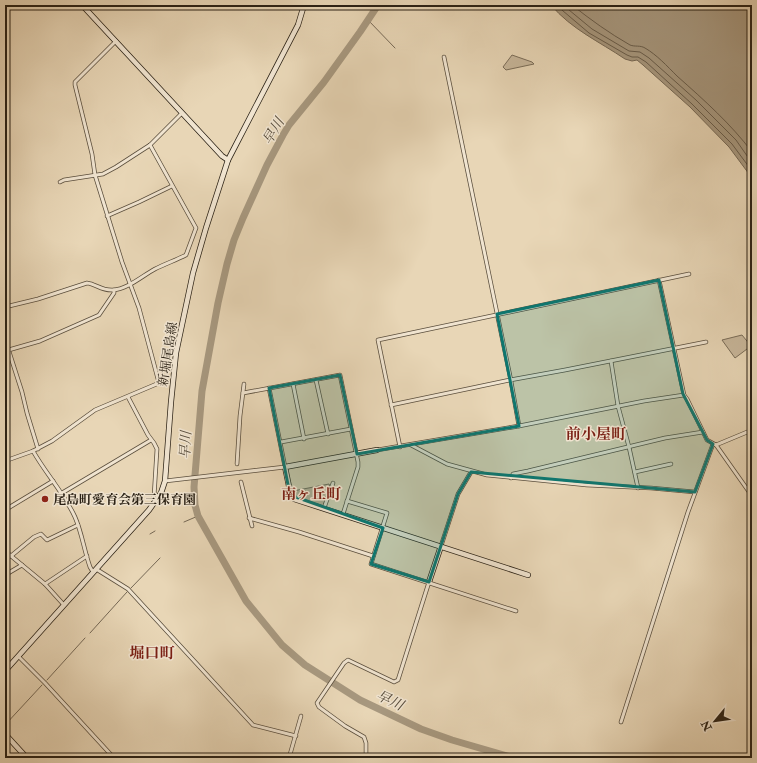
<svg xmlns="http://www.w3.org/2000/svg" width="757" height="763" font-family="'IM FELL Double Pica','Noto Serif JP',serif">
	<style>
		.green { fill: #c8b79b; stroke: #796c58 }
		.water { fill: #a7987f; stroke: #756855 }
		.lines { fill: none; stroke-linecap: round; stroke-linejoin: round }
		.shore { stroke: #685c4a; stroke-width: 1 }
		.stream { stroke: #756855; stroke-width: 1 }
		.river { stroke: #a7987f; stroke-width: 7 }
		.street-casing { stroke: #5a4e3d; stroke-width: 4.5 }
		.secondary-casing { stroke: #2a2115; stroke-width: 6 }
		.street { stroke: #f0e4d0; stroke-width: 3 }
		.secondary { stroke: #f0e4d0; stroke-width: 4.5 }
		.marked { fill: #0f766e; fill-opacity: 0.2; stroke: #0f766e; stroke-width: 3; stroke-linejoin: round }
		.poi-dot { fill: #8f2418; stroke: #f0e4d0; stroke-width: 1.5 }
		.labels { text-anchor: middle; stroke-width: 3; stroke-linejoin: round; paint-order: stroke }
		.street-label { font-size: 13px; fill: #2a2115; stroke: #f0e4d0 }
		.poi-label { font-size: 13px; font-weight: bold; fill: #2a2115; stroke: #f0e4d0; text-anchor: start }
		.water-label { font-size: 14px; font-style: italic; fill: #564b3a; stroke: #f0e4d0 }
		.quarter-label { font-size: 15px; font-weight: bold; fill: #7a1f14; stroke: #f0e4d0 }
	</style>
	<rect width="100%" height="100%" fill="#e8d6b6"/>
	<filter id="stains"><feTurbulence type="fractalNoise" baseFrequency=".005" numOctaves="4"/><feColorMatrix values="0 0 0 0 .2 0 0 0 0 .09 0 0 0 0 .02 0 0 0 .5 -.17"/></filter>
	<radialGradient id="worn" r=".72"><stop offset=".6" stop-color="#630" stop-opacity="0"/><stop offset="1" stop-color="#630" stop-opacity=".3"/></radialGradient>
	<g class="green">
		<polygon points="512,55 532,62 534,64 506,70 503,67"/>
		<polygon points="742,335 751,346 735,358 722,340"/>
		<polygon points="329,484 330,486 323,506 293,496 293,491"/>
	</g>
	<path class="water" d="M551 5H752V178L729 147 690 107 643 65 637 60 632 61 625 59C600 42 571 29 551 5Z"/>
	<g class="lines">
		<g class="shore">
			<polyline points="556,5 589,33 627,55 632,57 638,57 646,62 692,104 732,144 752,171"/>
			<polyline points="563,5 592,29 629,51 640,52 649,58 696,100 736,140 752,163"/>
			<path d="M572 5C591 20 609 33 630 45 635 47 640 45 645 48 657 55 667 66 677 76 704 100 731 124 752 152"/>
		</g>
		<g class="stream">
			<polyline points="368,20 395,48"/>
			<polyline points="184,522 198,516"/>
			<polyline points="150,534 155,531"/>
			<polyline points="131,588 160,558"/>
			<polyline points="90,633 127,592"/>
			<polyline points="47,680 85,638"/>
			<polyline points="5,725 42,685"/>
		</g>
		<polyline class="river" points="378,5 360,32 324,82 289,125 283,135 267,165 243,218 234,240 227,264 218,303 202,391 194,487 195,505 198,516 246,601 282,645 305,665 360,700 421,729 452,740 514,758"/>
		<g class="street-casing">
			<g id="street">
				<polyline points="444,57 510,376 519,426"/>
				<polyline points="60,182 64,180 103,174 116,167 150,145 182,113"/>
				<polyline points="107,216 139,202 172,186"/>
				<polyline points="659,280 684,395 687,399 707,440 716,445 752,430"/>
				<path d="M5 307 38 299 87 283C96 284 102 291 113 290 128 289 142 276 155 269 165 264 176 260 186 255L196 228 150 145"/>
				<polyline points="5,339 22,392 27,413 38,449"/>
				<polyline points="5,351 40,341 99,315 114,293 114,290"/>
				<polyline points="611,361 618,406 629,447 638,488"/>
				<polyline points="316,380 328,434"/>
				<polyline points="293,384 304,439"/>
				<polyline points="243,393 340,375 358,462 358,467 343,514"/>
				<polyline points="128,397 148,435 154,443 157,449 154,497 156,501"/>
				<polyline points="391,405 510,380 565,370 706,342"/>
				<polyline points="281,442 351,429"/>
				<polyline points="411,445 447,464 487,475 587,485 651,488 695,492"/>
				<polyline points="716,445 752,496"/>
				<polyline points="400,447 378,340 689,274"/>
				<polyline points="377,450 519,426 644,401 684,395"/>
				<path d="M33 451C46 474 64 493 75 517 82 533 84 550 90 567L93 572"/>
				<polyline points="5,461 33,451 52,441 95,410 159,383 139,308 122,262 95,175 92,154 75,85 75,82 116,41"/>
				<polyline points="237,464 240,416 244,384"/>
				<polyline points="635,472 671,464"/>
				<polyline points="511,478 513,474 528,471 665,438 703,432"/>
				<polyline points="165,481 285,467 269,388"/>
				<polyline points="241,482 252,526"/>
				<polyline points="62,493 151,440"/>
				<polyline points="347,501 387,513 371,564 516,611"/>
				<polyline points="324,508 333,483"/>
				<polyline points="5,510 53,481"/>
				<polyline points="249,518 299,532 373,556"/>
				<polyline points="441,546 458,494 471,472"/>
				<polyline points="5,551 45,584 64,605"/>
				<polyline points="11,556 34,537 41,534 47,540 78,525"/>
				<polyline points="96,569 128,589 253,725 296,736"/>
				<polyline points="5,575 22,565"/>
				<polyline points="45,584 87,556"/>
				<polyline points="18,656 45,683 114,758"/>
				<polyline points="621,722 688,512 713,444"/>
				<polyline points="289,758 301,716"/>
				<polyline points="366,758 366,743 364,737 345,726 319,707 317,703 344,663 348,660 394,682 398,680 429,582"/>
			</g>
		</g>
		<g class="secondary-casing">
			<g id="secondary">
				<polyline points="82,5 222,156 228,160"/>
				<polyline points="377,450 285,467 291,496 294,499 528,575"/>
				<polyline points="429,582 441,546"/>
				<polyline points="5,671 149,510 161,493 165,481 171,402 176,353 193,273 206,228 228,160 298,25 304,5"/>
				<polyline points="5,734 27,758"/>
			</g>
		</g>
		<use href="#street" class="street"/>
		<use href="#secondary" class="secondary"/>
	</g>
	<path class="marked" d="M659 280 683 394 707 440 713 444 695 492 471 472 458 494 429 582 371 564 383 528 290 495 269 388 340 375 357 454 519 426 497 314Z"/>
	<circle class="poi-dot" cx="45" cy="499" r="4"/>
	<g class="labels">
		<g class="street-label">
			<text transform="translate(167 354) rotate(-81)" y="5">新堀尾島線</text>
		</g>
		<g class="poi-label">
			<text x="53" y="504">尾島町愛育会第三保育園</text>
		</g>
		<g class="water-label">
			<text transform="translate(273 131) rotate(-59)" y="5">早川</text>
			<text transform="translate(185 445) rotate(-87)" y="5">早川</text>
			<text transform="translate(390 700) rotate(25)" y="5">早川</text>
		</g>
		<g class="quarter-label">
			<text x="596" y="439">前小屋町</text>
			<text x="311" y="499">南ヶ丘町</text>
			<text x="152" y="658">堀口町</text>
		</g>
	</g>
	<rect width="757" height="763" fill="none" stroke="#e8d6b6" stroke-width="20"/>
	<rect x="6" y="6" width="745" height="751" fill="none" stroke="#2a2115" stroke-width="2"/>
	<rect x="10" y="10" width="737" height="743" fill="none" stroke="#2a2115"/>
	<g transform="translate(715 721) rotate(241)" stroke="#f0e4d0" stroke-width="3" paint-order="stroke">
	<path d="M0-3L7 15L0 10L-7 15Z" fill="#2a2115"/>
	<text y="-6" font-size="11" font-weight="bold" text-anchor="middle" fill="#2a2115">N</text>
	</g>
	<rect width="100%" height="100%" filter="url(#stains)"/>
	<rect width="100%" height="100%" fill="url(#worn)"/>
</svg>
